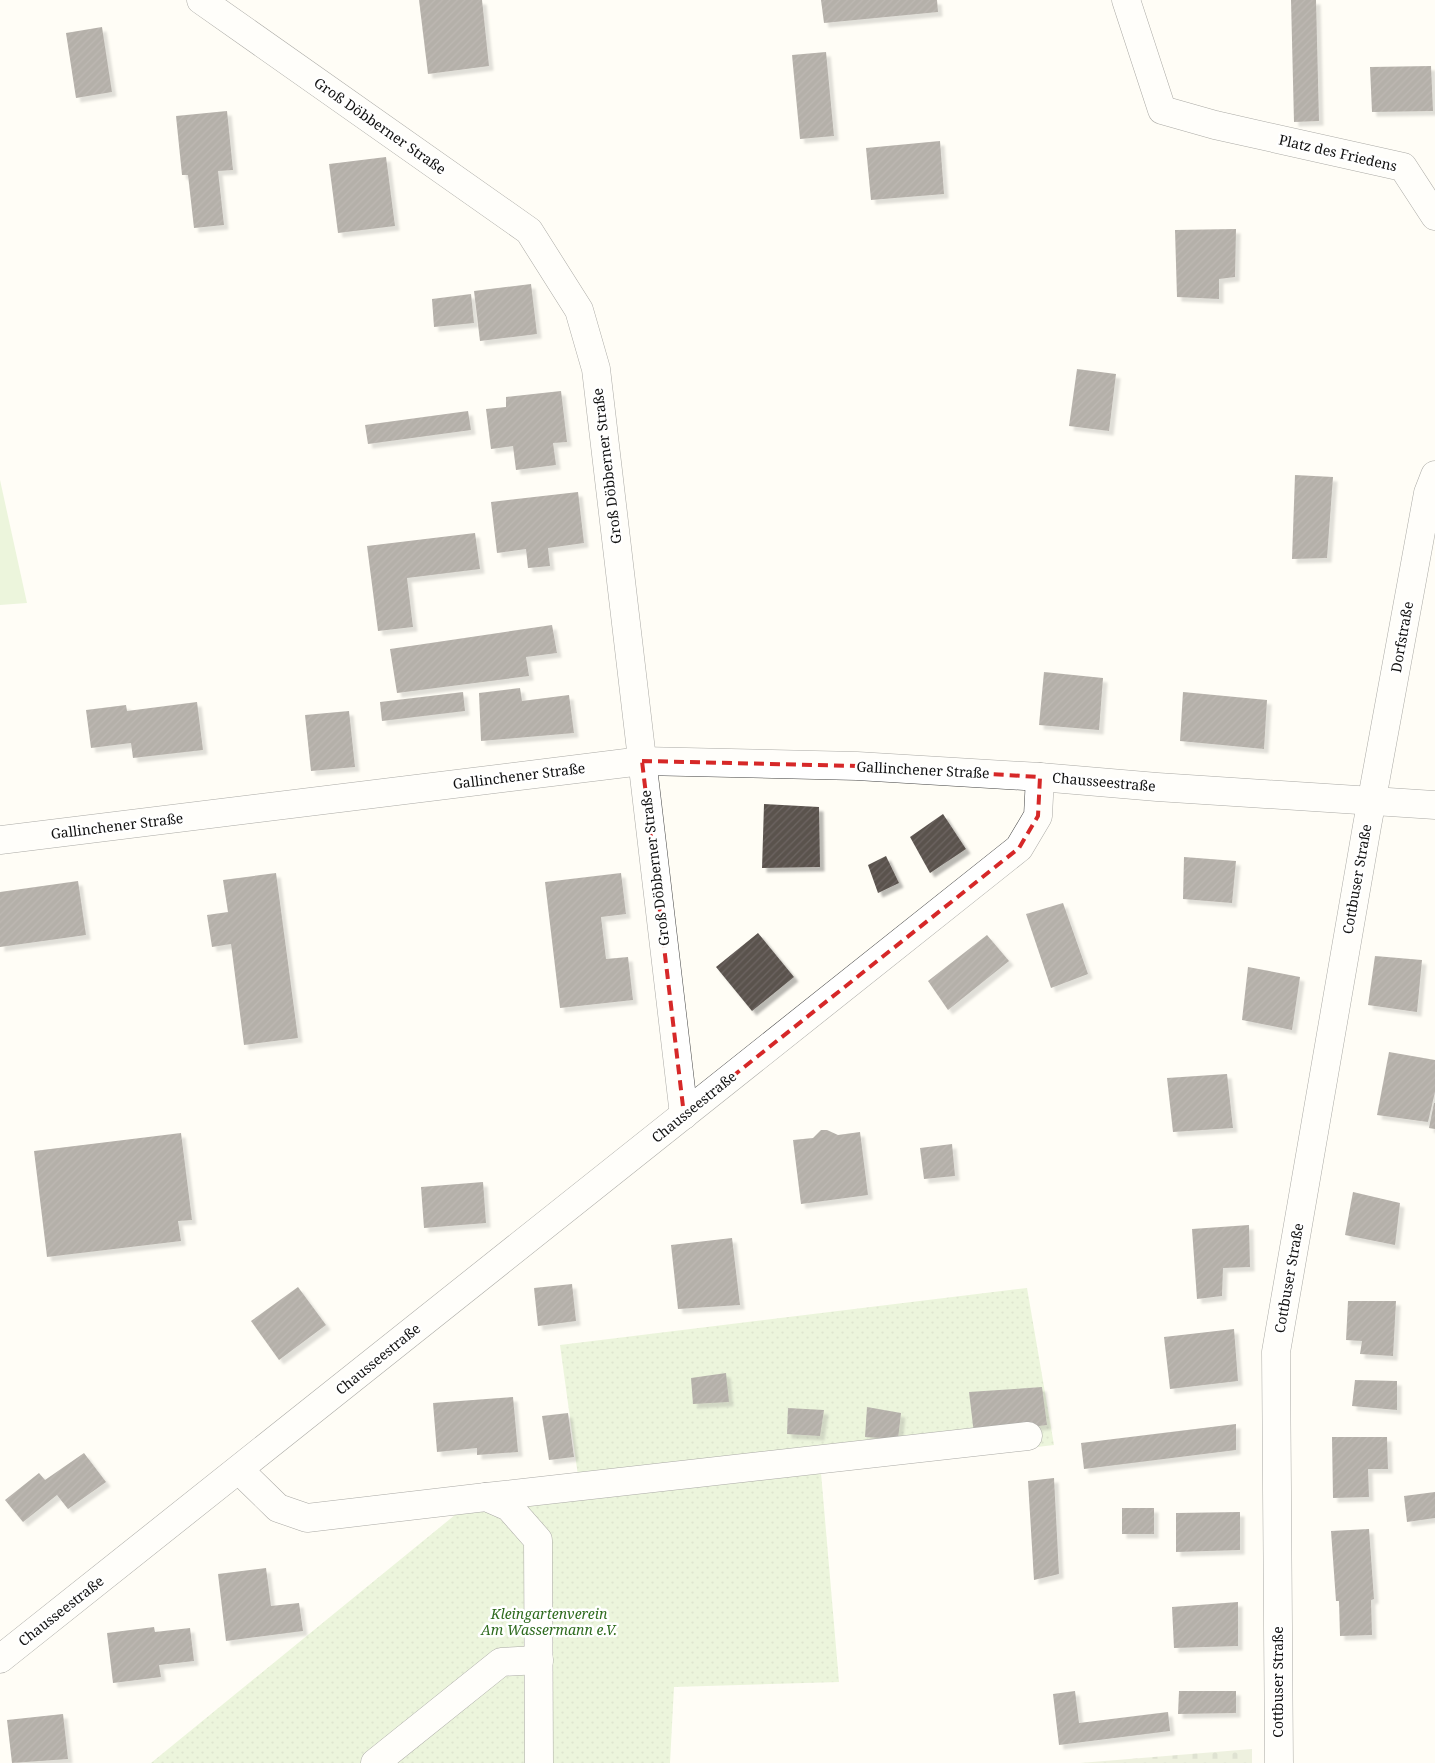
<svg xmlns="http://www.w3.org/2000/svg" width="1435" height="1763" font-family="'Noto Serif',serif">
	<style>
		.grass { fill: #d5ebbd }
		.cemetery { fill: url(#cemetery-stones) }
		.garden { fill: url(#garden-dots) }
		.building { fill: url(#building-hatch); filter: url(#shadow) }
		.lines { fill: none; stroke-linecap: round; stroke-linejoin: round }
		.minor-casing { stroke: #444; stroke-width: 29 }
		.minor { stroke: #fff; stroke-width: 28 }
		.marked { fill: none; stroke: #d62828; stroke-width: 4; stroke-dasharray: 10 6; stroke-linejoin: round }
		.labels { text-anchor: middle; stroke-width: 5; stroke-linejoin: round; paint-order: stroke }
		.street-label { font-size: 14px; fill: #111; stroke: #fff }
		.park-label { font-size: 14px; font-style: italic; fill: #2f6b1f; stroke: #fff }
	</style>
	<defs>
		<pattern id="cemetery-stones" width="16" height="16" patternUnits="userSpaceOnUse" patternTransform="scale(1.25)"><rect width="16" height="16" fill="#d9e3c4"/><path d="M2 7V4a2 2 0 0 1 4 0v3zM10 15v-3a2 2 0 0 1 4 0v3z" fill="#b9c2a7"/></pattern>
		<pattern id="garden-dots" width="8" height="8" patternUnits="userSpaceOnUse" patternTransform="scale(1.25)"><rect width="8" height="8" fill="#d5ebbd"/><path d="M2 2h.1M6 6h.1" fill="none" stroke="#b6c8a1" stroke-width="1.8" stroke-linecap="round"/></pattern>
		<pattern id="building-hatch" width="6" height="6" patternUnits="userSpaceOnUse" patternTransform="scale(1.25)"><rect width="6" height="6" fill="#5a524d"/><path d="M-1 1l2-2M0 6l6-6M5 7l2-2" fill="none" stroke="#6d6662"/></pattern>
		<filter id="shadow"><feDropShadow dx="4.5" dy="4.5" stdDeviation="1" flood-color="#0004"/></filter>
	</defs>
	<rect width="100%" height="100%" fill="#fffdf5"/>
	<polygon class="grass" points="0,480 27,603 0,605"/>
	<polygon class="cemetery" points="1252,1749 1252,1763 1080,1763"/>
	<polygon class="garden" points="1027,1288 1054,1445 821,1473 839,1682 674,1687 670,1763 151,1763 488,1488 578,1476 560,1345"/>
	<g class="building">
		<polygon points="419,0 482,0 489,66 428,74"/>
		<polygon points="821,0 937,0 938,12 824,23"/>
		<polygon points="1291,0 1316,0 1319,121 1294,122"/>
		<polygon points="102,27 112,92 76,98 66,33"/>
		<polygon points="826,52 834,136 800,139 792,55"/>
		<polygon points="1431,66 1433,111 1372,112 1370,67"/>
		<polygon points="227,111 233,170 218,171 224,225 194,228 188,175 182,175 176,116"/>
		<polygon points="940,141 944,194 871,200 866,148"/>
		<polygon points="386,157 395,226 338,233 329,164"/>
		<polygon points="1236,229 1235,277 1219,279 1219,299 1177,297 1175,230"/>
		<polygon points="531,284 537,334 480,341 474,291"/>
		<polygon points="471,294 474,323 434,327 432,299"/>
		<polygon points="1077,369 1116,374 1109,431 1069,426"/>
		<polygon points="561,391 567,442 553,443 556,465 516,470 513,446 491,449 486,409 506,407 506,397"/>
		<polygon points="468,411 471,430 368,444 365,425"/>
		<polygon points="1295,475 1333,477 1327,558 1292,559"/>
		<polygon points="578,492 584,543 548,548 550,566 528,568 526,549 497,553 491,502"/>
		<polygon points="475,533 480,569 407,578 413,627 378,631 367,546"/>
		<polygon points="552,625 557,653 526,657 529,676 397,693 390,649"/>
		<polygon points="1044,672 1103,678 1099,730 1039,725"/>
		<polygon points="520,688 522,701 569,695 574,733 481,741 479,693"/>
		<polygon points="463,692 465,711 382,721 380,702"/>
		<polygon points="1183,692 1267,700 1264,749 1180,741"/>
		<polygon points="197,702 203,750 133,758 131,743 91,748 86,710 126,705 127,711"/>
		<polygon points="349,711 355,767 311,771 305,715"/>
		<polygon points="764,804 819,807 820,867 762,868"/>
		<polygon points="943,814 966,849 930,873 910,837"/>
		<polygon points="886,856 899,883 878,893 868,865"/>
		<polygon points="1184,857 1236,861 1232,903 1183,899"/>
		<polygon points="276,873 298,1038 244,1045 231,944 212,947 207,915 228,912 223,880"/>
		<polygon points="621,873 626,914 601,917 606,959 628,957 633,1000 560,1008 545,882"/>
		<polygon points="78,881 86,935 0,947 0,892"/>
		<polygon points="1063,903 1088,974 1051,988 1026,914"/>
		<polygon points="758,933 794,977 752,1011 716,967"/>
		<polygon points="987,935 1009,961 948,1010 928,981"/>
		<polygon points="1375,956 1422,960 1417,1012 1368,1005"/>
		<polygon points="1248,967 1300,977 1292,1030 1242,1020"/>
		<polygon points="1389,1052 1435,1060 1435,1092 1428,1122 1377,1115"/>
		<polygon points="1227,1074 1233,1128 1173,1132 1167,1078"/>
		<polygon points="1434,1103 1435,1103 1435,1129 1429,1128"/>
		<polygon points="821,1130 827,1130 838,1135 860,1132 868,1195 801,1204 793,1140 813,1138"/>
		<polygon points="181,1133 192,1220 178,1221 181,1241 47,1257 34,1151"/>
		<polygon points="952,1144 955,1176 924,1179 920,1148"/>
		<polygon points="483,1182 486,1223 424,1228 421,1187"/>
		<polygon points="1353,1192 1400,1203 1395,1245 1345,1235"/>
		<polygon points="1249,1225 1250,1267 1223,1268 1222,1296 1197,1299 1192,1229"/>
		<polygon points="732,1238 740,1305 678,1309 671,1245"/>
		<polygon points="572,1284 576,1321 538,1326 534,1288"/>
		<polygon points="298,1287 326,1325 279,1360 251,1321"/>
		<polygon points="1348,1301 1396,1301 1393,1356 1360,1354 1362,1341 1346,1340"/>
		<polygon points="1234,1329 1238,1381 1170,1389 1164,1337"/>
		<polygon points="726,1373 729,1402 693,1404 691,1378"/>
		<polygon points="1355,1380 1397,1381 1397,1410 1352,1406"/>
		<polygon points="1042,1387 1047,1425 974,1434 969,1392"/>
		<polygon points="513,1397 518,1452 477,1455 477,1448 437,1452 433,1403"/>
		<polygon points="867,1407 901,1413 898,1439 865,1437"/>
		<polygon points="788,1408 824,1410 820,1436 787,1434"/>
		<polygon points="568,1413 574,1457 549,1460 542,1416"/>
		<polygon points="1236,1424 1236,1450 1084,1469 1081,1443"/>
		<polygon points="1332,1437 1387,1437 1388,1469 1368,1469 1369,1497 1333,1498"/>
		<polygon points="84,1453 106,1482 68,1509 57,1495 23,1522 5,1500 39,1473 45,1480"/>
		<polygon points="1054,1478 1059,1574 1034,1580 1028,1481"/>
		<polygon points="1435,1492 1435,1518 1407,1522 1404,1496"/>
		<rect x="1122" y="1508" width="32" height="26"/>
		<polygon points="1240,1512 1240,1550 1176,1552 1176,1513"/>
		<polygon points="1369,1529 1374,1599 1371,1600 1372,1635 1340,1636 1339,1601 1336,1601 1331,1531"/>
		<polygon points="266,1568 271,1606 299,1603 303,1631 226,1641 218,1574"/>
		<polygon points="1238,1602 1238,1646 1174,1648 1172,1607"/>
		<polygon points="154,1627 155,1632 190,1628 194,1661 159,1665 161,1677 113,1683 107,1633"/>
		<polygon points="1075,1691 1079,1723 1168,1712 1170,1731 1059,1745 1053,1694"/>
		<polygon points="1179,1691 1236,1691 1236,1713 1178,1714"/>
		<polygon points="63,1714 68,1759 12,1763 7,1720"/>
	</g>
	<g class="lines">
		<g class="minor-casing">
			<g id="minor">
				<polyline points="201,0 529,231 579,310 596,369 684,1115"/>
				<polyline points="1126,0 1162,110 1215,125 1403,167 1435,216"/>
				<polyline points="0,840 642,761 857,766 1040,777 1157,787 1435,805"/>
				<polyline points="239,1470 278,1508 307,1518 486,1497 509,1507 538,1540 539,1763"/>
				<polyline points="486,1497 1028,1436"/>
				<polyline points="0,1659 1019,848 1038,816 1040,777"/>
				<polyline points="375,1763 501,1662 539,1660"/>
				<polyline points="1279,1763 1276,1352 1367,826 1428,493 1435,475"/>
			</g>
		</g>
		<use href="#minor" class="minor"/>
	</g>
	<path d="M0 0H1435V1763H0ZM642 761 857 766 1040 777 1038 816 1019 848 684 1115Z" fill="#fffdf5" fill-opacity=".55" fill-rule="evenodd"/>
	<path class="marked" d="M642 761 857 766 1040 777 1038 816 1019 848 684 1115Z"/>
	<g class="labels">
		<g class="street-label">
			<text transform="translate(380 126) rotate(35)" y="5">Groß Döbberner Straße</text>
			<text transform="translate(1338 153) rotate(13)" y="5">Platz des Friedens</text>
			<text transform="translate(607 466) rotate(-97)" y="5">Groß Döbberner Straße</text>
			<text transform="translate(1402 637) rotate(-80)" y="5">Dorfstraße</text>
			<text transform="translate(923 770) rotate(3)" y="5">Gallinchener Straße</text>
			<text transform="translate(519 776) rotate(-7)" y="5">Gallinchener Straße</text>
			<text transform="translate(1104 782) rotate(5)" y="5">Chausseestraße</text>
			<text transform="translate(117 826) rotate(-7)" y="5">Gallinchener Straße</text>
			<text transform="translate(655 868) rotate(-97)" y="5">Groß Döbberner Straße</text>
			<text transform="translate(1357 879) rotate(-80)" y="5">Cottbuser Straße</text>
			<text transform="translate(694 1107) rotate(-39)" y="5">Chausseestraße</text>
			<text transform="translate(1289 1278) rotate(-80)" y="5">Cottbuser Straße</text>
			<text transform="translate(378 1359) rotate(-39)" y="5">Chausseestraße</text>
			<text transform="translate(61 1611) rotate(-38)" y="5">Chausseestraße</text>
			<text transform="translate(1278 1682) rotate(-90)" y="5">Cottbuser Straße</text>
		</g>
		<g class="park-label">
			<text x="549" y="1619">Kleingartenverein<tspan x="549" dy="16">Am Wassermann e.V.</tspan></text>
		</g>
	</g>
</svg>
